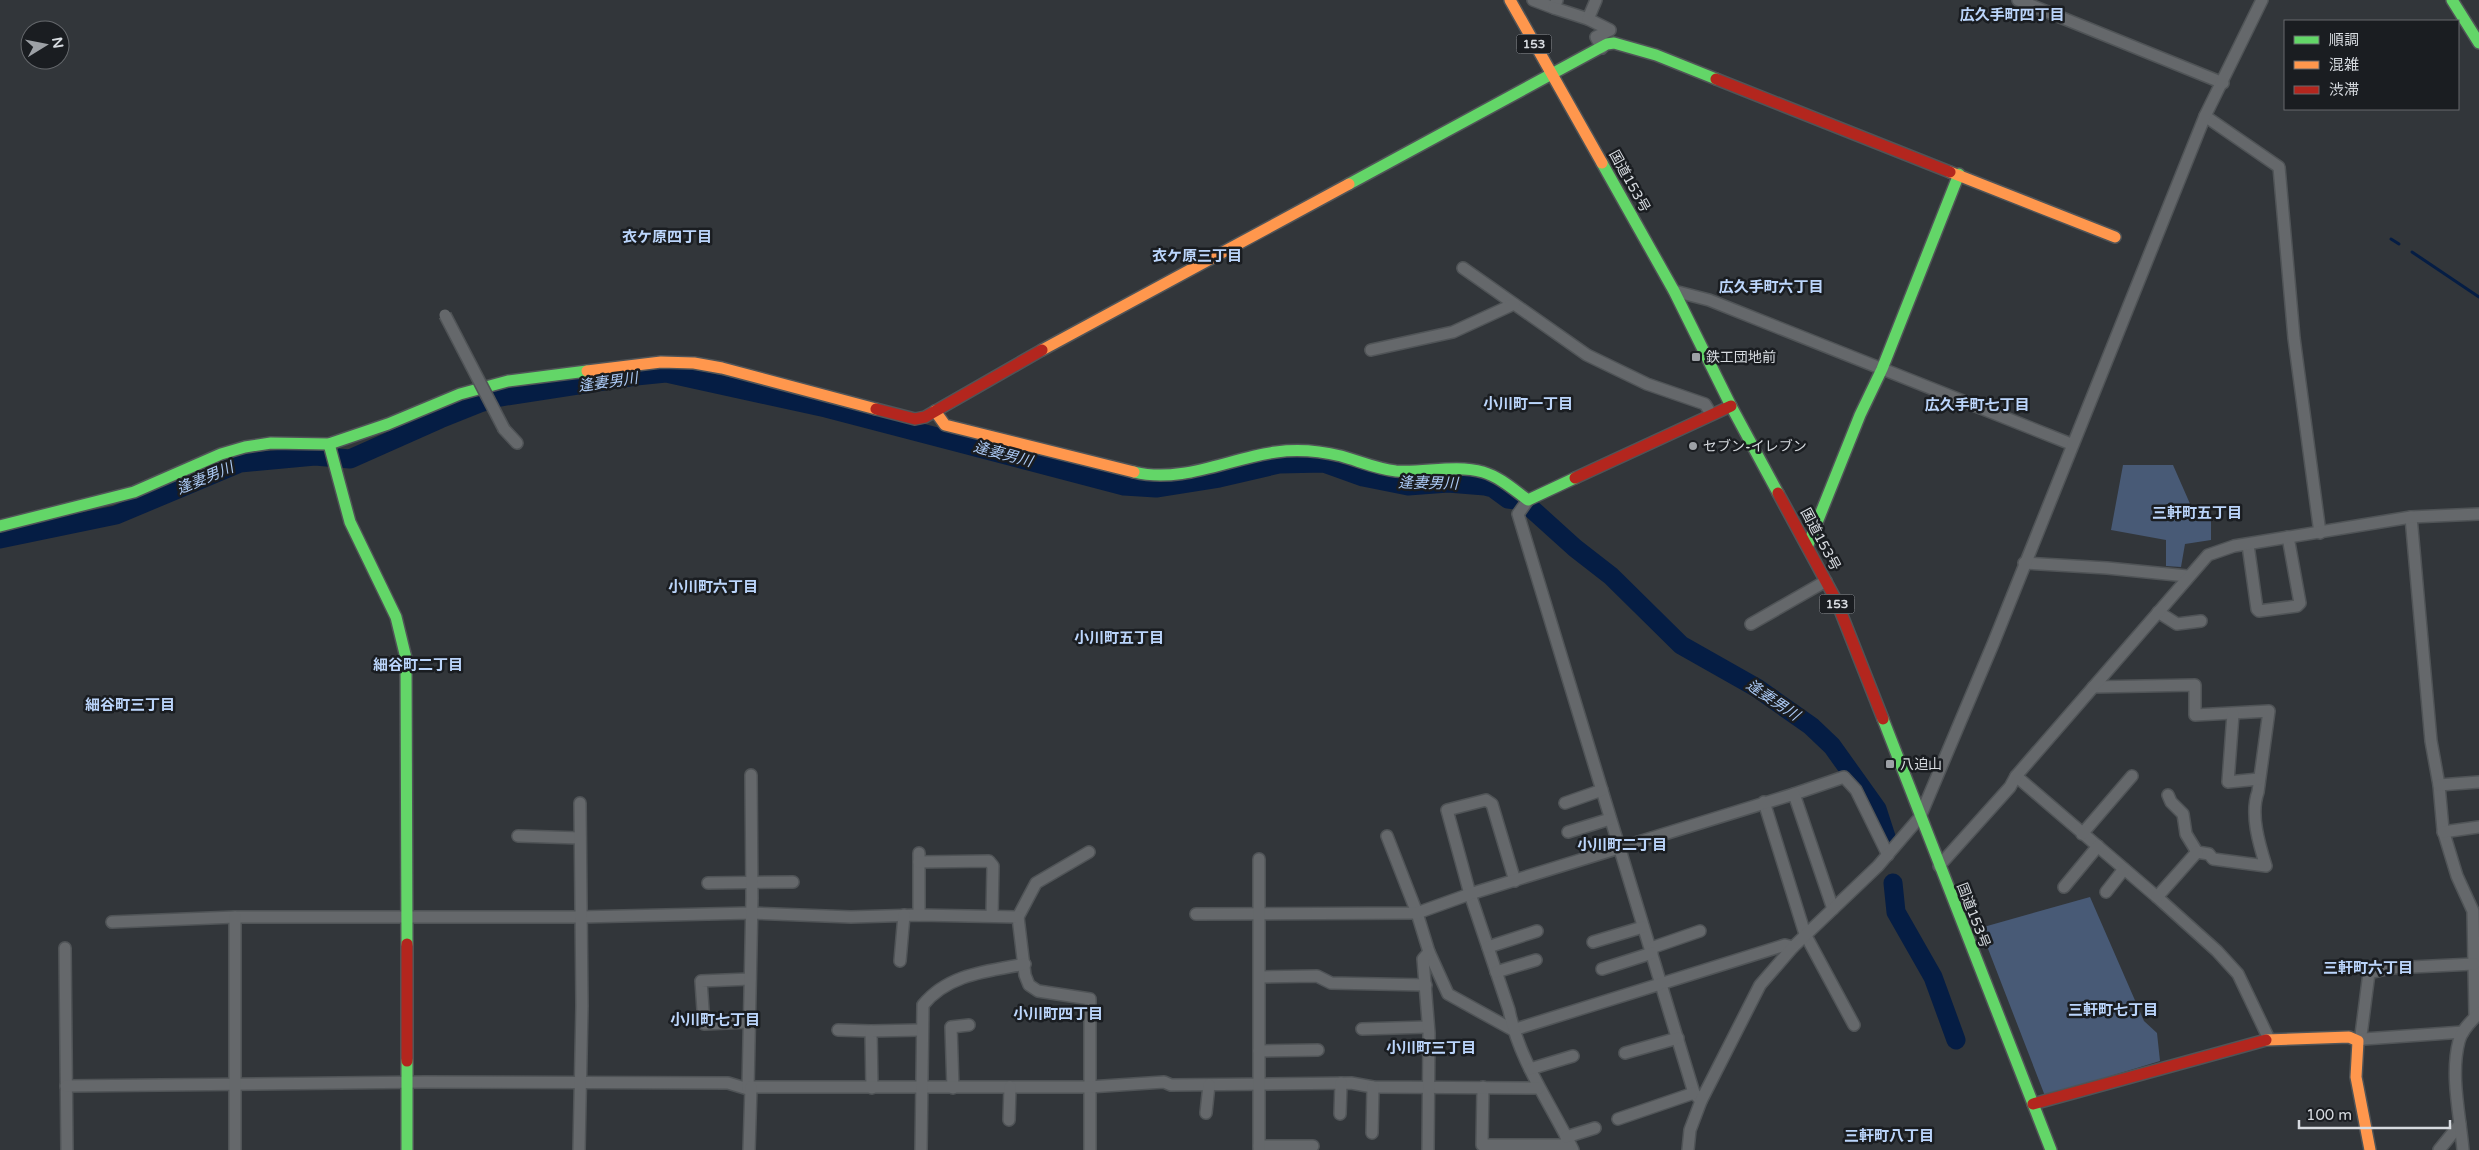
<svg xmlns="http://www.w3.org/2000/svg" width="2479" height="1150" font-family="'Varela Round','Noto Sans JP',sans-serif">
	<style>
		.green { fill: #485a76 }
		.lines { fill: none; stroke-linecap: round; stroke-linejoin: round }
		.stream { stroke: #051d44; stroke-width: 3 }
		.river { stroke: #051d44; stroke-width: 19 }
		.street-casing { stroke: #505457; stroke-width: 14 }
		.fast-casing { stroke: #505457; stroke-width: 14 }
		.slow-casing { stroke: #505457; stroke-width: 14 }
		.jam-casing { stroke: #505457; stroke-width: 14 }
		.street { stroke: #65686b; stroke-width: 11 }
		.fast { stroke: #63d668; stroke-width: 11 }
		.slow { stroke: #ff974d; stroke-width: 11 }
		.jam { stroke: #b3261e; stroke-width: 11 }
		.street-bridge-casing { stroke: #505457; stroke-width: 14; stroke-linecap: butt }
		.street-bridge { stroke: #65686b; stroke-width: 11 }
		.poi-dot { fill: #9da1a6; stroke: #1a1d21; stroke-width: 2 }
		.labels { text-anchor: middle; stroke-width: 5; stroke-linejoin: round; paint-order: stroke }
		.shield { fill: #1a1d21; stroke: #9ea2a7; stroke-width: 1 }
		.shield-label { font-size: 12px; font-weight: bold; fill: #d7dbe0 }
		.street-label { font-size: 14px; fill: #d7dbe0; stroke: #1a1d21 }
		.poi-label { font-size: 14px; fill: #d7dbe0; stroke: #1a1d21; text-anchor: start }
		.neighbourhood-label { font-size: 15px; font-weight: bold; fill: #bbd5fb; stroke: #1a1d21 }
		.water-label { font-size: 15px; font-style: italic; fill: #abc9f4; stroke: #1a1d21 }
	</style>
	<rect width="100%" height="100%" fill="#32363a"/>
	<g class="green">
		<polygon points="2123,465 2173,465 2191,506 2211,518 2211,540 2185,544 2181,567 2166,566 2166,540 2111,530"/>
		<polygon points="2090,897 2144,1021 2157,1033 2160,1061 2045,1096 1980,928"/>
	</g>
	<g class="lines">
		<g class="stream">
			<polyline points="2391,239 2399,244"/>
			<polyline points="2412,252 2479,297"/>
		</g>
		<g class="river">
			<polyline points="0,539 116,515 240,463 315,456 350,459 440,419 480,403 500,397 636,376 666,373 826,408 1124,486 1156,488 1219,478 1279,464 1324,463 1363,477 1408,486 1448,483 1485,486 1493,488 1508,499 1523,501 1575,548 1611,576 1681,645 1757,688 1811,726 1832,746 1877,809 1887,840"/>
			<polyline points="1893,883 1896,912 1933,977 1956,1040"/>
		</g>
		<g class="street-casing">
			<g id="street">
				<polyline points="1533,0 1554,8 1557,0"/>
				<polyline points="2018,0 2223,83"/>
				<polyline points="1554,8 1588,19 1610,30 1596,37 1602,48"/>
				<polyline points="1588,19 1596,0"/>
				<polyline points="2205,116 2279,167 2294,338 2320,533"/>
				<polyline points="1463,268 1587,355 1647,384 1705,404 1711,414"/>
				<polyline points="1674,291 1709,300 2071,444"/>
				<polyline points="1371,350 1453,332 1514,304"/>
				<polyline points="504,429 517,443"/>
				<polyline points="1528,500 1518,514 1694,1093 1701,1101"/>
				<polyline points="2411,517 2431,741 2439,785 2443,830 2457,876 2473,911 2475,1017"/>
				<polyline points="2248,545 2257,609 2259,611 2297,606 2300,603 2288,537"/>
				<polyline points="2024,563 2107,568 2187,576"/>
				<polyline points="2158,612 2177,624 2201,621"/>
				<polyline points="1751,624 1826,581"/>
				<path d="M2093 687 2195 685V715L2269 711 2258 792C2250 814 2259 844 2266 866L2213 859 2209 854 2197 852 2186 834 2183 814 2171 802 2168 795"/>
				<polyline points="2233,714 2228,782 2259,779"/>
				<polyline points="2016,776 2157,897 2217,951 2238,974 2269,1039"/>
				<polyline points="2439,785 2479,782"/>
				<polyline points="1794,794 1844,777 1856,790 1888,855"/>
				<polyline points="1764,802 1805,934 1854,1025"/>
				<polyline points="1565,803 1602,790"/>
				<polyline points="1568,832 1610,819"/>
				<polyline points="2443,832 2479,827"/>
				<polyline points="2082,834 2132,776"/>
				<polyline points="518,836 580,838"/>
				<polyline points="1387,836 1417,913 1429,952 1448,994 1513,1030 1785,945 1793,947"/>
				<polyline points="919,853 919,915"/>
				<polyline points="919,862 989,861 993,866 992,916"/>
				<polyline points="1939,866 2010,787 2016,776 2208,555 2234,546 2411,517 2479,514"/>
				<path d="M1515 881 1492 804 1486 800 1447 810 1470 894 1509 1010C1519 1061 1551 1104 1573 1150"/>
				<polyline points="708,883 793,882"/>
				<polyline points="2064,887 2098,846"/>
				<polyline points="2106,892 2124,869"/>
				<polyline points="2157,897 2197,852"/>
				<polyline points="1196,914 1417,913 1470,894 1794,794 1833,909"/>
				<polyline points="1018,917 1036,883 1089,852"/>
				<polyline points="112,922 235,917 580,917 751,913 851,917 919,915 1018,917 1025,975 1029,985 1038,991 1090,999 1090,1150"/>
				<polyline points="1593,942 1643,927"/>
				<polyline points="1488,947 1537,931"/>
				<polyline points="65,948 67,1150"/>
				<polyline points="1651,948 1700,931"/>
				<polyline points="900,961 904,915"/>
				<polyline points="1602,969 1652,953"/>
				<polyline points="1496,972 1536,960"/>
				<polyline points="1260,977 1317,976 1331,983 1426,985"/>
				<polyline points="749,1022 704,1024 701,981 750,979"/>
				<polyline points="1362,1029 1427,1027"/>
				<polyline points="838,1030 871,1031"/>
				<polyline points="2358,1041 2361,1035 2369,973 2391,968 2474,964"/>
				<polyline points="2358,1041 2364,1039 2463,1032"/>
				<polyline points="1259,1051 1318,1050"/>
				<polyline points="1625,1053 1678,1038"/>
				<polyline points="1530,1069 1573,1056"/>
				<polyline points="66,1086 425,1082 728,1083 748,1089"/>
				<polyline points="1483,1087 1482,1145 1570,1145"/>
				<polyline points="872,1088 871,1031 921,1030"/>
				<polyline points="953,1088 951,1027 969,1025"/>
				<polyline points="748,1089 751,1087 1089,1087 1164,1082 1171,1085 1351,1083 1373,1087 1539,1088"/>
				<polyline points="748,1089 752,898 751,775"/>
				<polyline points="1206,1113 1209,1085"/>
				<polyline points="1340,1114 1341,1083"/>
				<polyline points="1618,1119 1694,1093"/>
				<polyline points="1009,1120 1010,1087"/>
				<polyline points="1372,1133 1373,1087"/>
				<polyline points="1566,1137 1595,1128"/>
				<polyline points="1259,1146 1313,1146"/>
				<polyline points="235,1150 235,917"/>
				<polyline points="579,1150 582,1006 580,803"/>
				<polyline points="749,1150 751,1087"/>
				<path d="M921 1150 923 1005C948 974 988 971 1025 964"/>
				<polyline points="1259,1150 1259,859"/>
				<polyline points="1428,1150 1429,1033 1423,959 1429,952"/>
				<polyline points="1688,1150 1690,1130 1701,1101 1760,985 1793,947 1878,866 1920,817 1993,644 2205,116 2262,0"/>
				<polyline points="2439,1150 2460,1124"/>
				<path d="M2463 1150C2460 1115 2450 1075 2459 1041 2462 1029 2472 1021 2479 1013"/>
			</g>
		</g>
		<g class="fast-casing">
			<g id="fast">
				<polyline points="2452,0 2479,43"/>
				<polyline points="1602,163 1674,291 1731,406 1778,493"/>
				<polyline points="1349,184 1607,44 1614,43 1656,55 1716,79"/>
				<polyline points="329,444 350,522 396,617 406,658 407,944"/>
				<path d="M1134 472C1182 484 1230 458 1276 452 1298 449 1320 451 1341 456 1359 461 1377 469 1396 471 1425 473 1455 464 1483 472 1500 477 1514 490 1528 500L1575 478"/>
				<polyline points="0,526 134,492 221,454 245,447 271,443 329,444 388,424 460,394 508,381 587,371"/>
				<polyline points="1808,545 1860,415 1882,369 1959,174"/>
				<polyline points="1883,719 2051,1150"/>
				<polyline points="407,1061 407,1150"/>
			</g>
		</g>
		<g class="slow-casing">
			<g id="slow">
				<polyline points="1510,0 1602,163"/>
				<polyline points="1950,172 2115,237"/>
				<polyline points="1042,350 1349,184"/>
				<polyline points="587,371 661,362 694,363 722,368 876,409"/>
				<polyline points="935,411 945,425 1134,472"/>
				<polyline points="2266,1040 2349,1037 2358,1041 2356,1077 2370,1150"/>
			</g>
		</g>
		<g class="jam-casing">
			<g id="jam">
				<polyline points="1716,79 1950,172"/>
				<polyline points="876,409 915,419 925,417 1042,350"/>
				<polyline points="1575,478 1731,406"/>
				<polyline points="1778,493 1836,600 1883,719"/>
				<polyline points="407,944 407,1061"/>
				<polyline points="2033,1104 2266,1040"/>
			</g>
		</g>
		<use href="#street" class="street"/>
		<use href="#fast" class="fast"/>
		<use href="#slow" class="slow"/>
		<use href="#jam" class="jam"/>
		<g class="street-bridge-casing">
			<polyline id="street-bridge" points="445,315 504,429"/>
		</g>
		<use href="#street-bridge" class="street-bridge"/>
	</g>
	<g class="poi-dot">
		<rect x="1691" y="352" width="10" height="10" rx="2.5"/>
		<circle cx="1693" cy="446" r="5"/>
		<rect x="1885" y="759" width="10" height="10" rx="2.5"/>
	</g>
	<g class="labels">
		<g class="shield">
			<rect x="1516.5" y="34.5" width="35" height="19" rx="4"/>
			<rect x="1819.5" y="594.5" width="35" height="19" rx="4"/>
		</g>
		<g class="shield-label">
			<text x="1534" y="48">153</text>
			<text x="1837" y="608">153</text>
		</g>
		<g class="street-label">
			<text transform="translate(1630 181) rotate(61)" y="5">国道153号</text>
			<text transform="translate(1821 539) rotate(62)" y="5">国道153号</text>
			<text transform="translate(1974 915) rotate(69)" y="5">国道153号</text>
		</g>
		<g class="poi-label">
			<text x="1706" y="362">鉄工団地前</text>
			<text x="1703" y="451">セブン-イレブン</text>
			<text x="1900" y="769">八迫山</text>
		</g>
		<g class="neighbourhood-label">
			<text x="2012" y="20">広久手町四丁目</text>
			<text x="667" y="242">衣ケ原四丁目</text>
			<text x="1197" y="261">衣ケ原三丁目</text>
			<text x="1771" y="292">広久手町六丁目</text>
			<text x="1528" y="409">小川町一丁目</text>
			<text x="1977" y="410">広久手町七丁目</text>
			<text x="2197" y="518">三軒町五丁目</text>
			<text x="713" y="592">小川町六丁目</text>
			<text x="1119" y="643">小川町五丁目</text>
			<text x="418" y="670">細谷町二丁目</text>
			<text x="130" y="710">細谷町三丁目</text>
			<text x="1622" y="850">小川町二丁目</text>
			<text x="2368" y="973">三軒町六丁目</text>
			<text x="2113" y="1015">三軒町七丁目</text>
			<text x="1058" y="1019">小川町四丁目</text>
			<text x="715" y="1025">小川町七丁目</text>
			<text x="1431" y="1053">小川町三丁目</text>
			<text x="1889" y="1141">三軒町八丁目</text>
		</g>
		<g class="water-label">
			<text transform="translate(608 382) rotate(-8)" y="5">逢妻男川</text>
			<text transform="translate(1003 454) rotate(15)" y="5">逢妻男川</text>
			<text transform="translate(205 478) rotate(-23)" y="5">逢妻男川</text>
			<text transform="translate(1428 483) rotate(1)" y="5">逢妻男川</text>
			<text transform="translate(1773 700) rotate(34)" y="5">逢妻男川</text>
		</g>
	</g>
	<rect x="2284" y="20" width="175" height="90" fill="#1a1d21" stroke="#66696d"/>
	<rect x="2294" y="36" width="25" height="8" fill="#63d668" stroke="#66696d"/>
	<text x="2329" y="45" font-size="15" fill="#d7dbe0">順調</text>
	<rect x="2294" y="61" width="25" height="8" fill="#ff974d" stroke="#66696d"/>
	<text x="2329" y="70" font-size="15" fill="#d7dbe0">混雑</text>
	<rect x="2294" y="86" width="25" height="8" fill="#b3261e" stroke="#66696d"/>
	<text x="2329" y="95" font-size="15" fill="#d7dbe0">渋滞</text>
	<g transform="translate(45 45) rotate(80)"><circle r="24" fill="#1a1d21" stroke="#66696d"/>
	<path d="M0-4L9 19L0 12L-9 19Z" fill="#9da1a6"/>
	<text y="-8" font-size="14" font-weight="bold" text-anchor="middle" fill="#d7dbe0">N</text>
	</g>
	<path d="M2299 1120v8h151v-8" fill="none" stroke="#d7dbe0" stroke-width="2.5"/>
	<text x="2306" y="1120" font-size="15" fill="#d7dbe0" stroke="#1a1d21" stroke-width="4" paint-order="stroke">100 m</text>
</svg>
